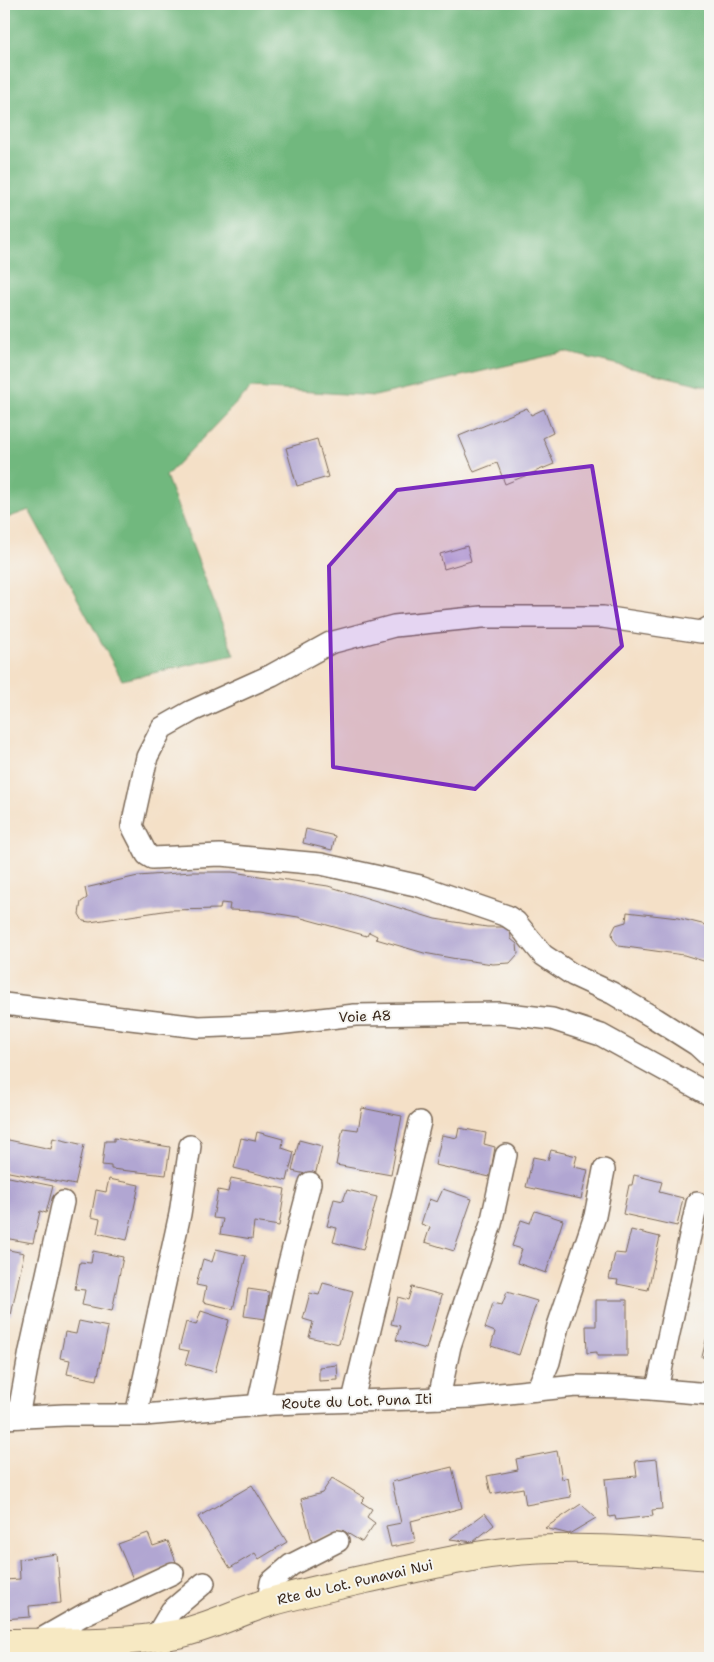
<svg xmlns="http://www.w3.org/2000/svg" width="714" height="1662" font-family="'Shantell Sans',sans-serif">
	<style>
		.forest { fill: #71b87e; stroke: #56714e }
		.building { fill: #b1a6d2 }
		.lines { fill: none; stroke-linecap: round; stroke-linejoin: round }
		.street-casing { stroke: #7c6a59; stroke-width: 24 }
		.secondary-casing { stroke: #7c6a59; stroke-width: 30 }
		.street { stroke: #fff; stroke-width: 21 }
		.secondary { stroke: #f7e9c3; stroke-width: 28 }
		.marked { fill: #7b2cbf; fill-opacity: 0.2; stroke: #7b2cbf; stroke-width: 4; stroke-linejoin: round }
		.labels { text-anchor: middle; stroke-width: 4; stroke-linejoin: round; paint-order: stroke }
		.street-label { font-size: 14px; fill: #3b2a1e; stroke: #f6f6f2 }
	</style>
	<rect width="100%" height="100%" fill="#f6f6f2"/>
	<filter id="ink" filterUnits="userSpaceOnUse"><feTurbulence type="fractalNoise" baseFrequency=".02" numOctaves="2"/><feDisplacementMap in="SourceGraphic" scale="10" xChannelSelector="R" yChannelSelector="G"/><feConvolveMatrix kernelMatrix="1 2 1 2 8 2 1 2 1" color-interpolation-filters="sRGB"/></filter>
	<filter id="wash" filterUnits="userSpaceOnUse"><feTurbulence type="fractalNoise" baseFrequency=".0096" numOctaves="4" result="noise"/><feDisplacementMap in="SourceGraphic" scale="20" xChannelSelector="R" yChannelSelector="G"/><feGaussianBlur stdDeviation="1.12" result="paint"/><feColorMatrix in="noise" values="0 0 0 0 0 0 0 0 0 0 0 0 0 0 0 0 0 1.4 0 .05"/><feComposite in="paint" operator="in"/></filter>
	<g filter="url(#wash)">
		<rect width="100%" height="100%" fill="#f4e0c7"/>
		<polygon class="forest" points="4,4 710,4 710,203 708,206 710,207 710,387 565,352 375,396 251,388 166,476 234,655 122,680 29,510 4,519"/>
		<g id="blocks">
			<g class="building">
				<polygon points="527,408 531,415 544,409 553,433 543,438 554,464 505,484 497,463 474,472 459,436"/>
				<polygon points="317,439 328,477 297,486 286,448"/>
				<polygon points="467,546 471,561 444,569 440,554"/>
				<polygon points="306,829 335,836 332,850 303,843"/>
				<polygon points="191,872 232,872 328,886 435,919 487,927 510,927 511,939 517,944 518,954 510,963 493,964 457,959 424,953 376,939 377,936 369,932 367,936 298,917 261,911 229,910 230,904 221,903 220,909 170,910 90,922 83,921 79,914 81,902 87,898 85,888 138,876"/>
				<polygon points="627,912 678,918 710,926 710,963 684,955 619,946 613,939 612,933 616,925 626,922"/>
				<polygon points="362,1108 402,1116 391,1175 336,1165 343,1128 358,1130"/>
				<polygon points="459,1128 486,1133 484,1144 495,1147 490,1177 435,1165 442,1135 457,1138"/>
				<polygon points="257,1132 283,1139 282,1148 294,1152 287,1181 234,1168 241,1138 255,1141"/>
				<polygon points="53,1138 84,1145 75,1185 4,1171 4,1139 51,1149"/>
				<polygon points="114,1138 170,1147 166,1175 111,1169 111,1166 102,1165 105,1141 114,1141"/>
				<polygon points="299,1140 322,1146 315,1176 292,1171"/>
				<polygon points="551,1150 577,1156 574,1167 588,1170 581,1199 526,1187 533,1157 548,1160"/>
				<polygon points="634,1175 662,1182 659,1192 683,1198 677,1226 623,1214 629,1185 632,1185"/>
				<polygon points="4,1176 53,1186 46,1213 40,1211 33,1243 4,1238"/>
				<polygon points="231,1178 285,1189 279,1226 254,1222 252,1239 220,1234 223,1219 213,1218 218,1190 228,1192"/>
				<polygon points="109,1179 139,1185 127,1240 97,1233 100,1219 91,1217 96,1190 106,1192"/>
				<polygon points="443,1189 472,1199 454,1251 425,1242 430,1227 421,1224 429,1199 437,1202"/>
				<polygon points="347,1190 377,1197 363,1250 333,1242 337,1228 327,1226 334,1199 343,1201"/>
				<polygon points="535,1211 563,1220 546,1273 517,1263 522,1249 512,1246 521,1220 530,1223"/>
				<polygon points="631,1230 660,1237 648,1290 617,1284 618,1280 609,1279 615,1253 625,1254"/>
				<polygon points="4,1249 24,1253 11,1315 4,1313"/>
				<polygon points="216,1249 246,1256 233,1309 203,1302 206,1287 196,1285 203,1259 212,1262"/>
				<polygon points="93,1251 123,1257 112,1311 82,1305 85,1290 75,1289 80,1262 91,1263"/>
				<polygon points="323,1283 353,1291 339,1344 309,1337 313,1322 303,1319 310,1293 319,1295"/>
				<polygon points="412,1287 442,1295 426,1349 396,1340 400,1326 391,1324 398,1297 408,1300"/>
				<polygon points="248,1289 269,1292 266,1319 244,1316"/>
				<polygon points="507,1292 537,1301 519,1355 491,1346 495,1332 485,1328 493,1303 502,1305"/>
				<polygon points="596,1300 627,1300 627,1356 597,1356 597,1352 587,1353 586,1326 596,1326"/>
				<polygon points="201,1311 229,1320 215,1372 185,1364 189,1351 179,1349 186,1322 196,1325"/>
				<polygon points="79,1321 108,1327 97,1380 67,1374 70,1360 60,1358 65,1332 76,1334"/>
				<polygon points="708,1332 710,1333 710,1359 702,1357"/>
				<polygon points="337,1365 338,1380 319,1381 319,1367"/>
				<polygon points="557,1451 562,1479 568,1477 571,1497 526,1505 523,1488 491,1494 487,1476 518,1470 516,1459"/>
				<polygon points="657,1459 662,1509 652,1510 653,1516 616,1520 615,1516 609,1517 605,1479 637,1476 635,1461"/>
				<polygon points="452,1467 462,1508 411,1521 415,1542 391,1547 386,1526 401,1523 392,1482"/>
				<polygon points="332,1478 365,1498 361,1502 372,1509 367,1517 375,1523 362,1542 342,1530 339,1533 312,1541 301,1499 322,1493"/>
				<polygon points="252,1485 287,1542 259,1559 255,1553 230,1568 198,1517"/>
				<polygon points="581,1504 596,1518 569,1534 545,1528"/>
				<polygon points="485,1513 494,1525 473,1542 450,1539"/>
				<polygon points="148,1533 153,1546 168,1541 176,1562 133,1579 118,1544"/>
				<polygon points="57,1554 61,1603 29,1606 30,1617 4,1619 4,1580 20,1579 19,1559"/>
			</g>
		</g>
	</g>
	<g filter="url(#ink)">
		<use href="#blocks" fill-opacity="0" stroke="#7c6a59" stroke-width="1"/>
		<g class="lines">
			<g class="street-casing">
				<g id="street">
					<polyline points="710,627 701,632 603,617 482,617 394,626 330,643 272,675 192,711 162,728 147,757 132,826 147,855 152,858 220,855 321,864 420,886 507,916 516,922 543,955 573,975 612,993 656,1019 697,1045 710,1057"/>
					<polyline points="4,1004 198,1027 277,1024 355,1015 499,1013 552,1019 601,1035 710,1095"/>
					<polyline points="657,1389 697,1203"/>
					<polyline points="537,1390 549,1362 558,1326 595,1216 604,1170"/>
					<polyline points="439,1398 450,1346 491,1224 506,1155"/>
					<polyline points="353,1400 420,1122"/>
					<polyline points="258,1405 289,1263 310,1183"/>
					<polyline points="136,1415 180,1214 190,1146"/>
					<polyline points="18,1417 30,1351 63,1202"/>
					<polyline points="4,1418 65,1415 144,1415 273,1404 471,1397 576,1386 626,1387 710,1394"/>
					<polyline points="268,1602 271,1582 291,1565 338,1541"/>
					<polyline points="155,1638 171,1611 204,1583"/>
					<polyline points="36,1642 85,1614 173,1573"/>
				</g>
			</g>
			<g class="secondary-casing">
				<path id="secondary" d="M4 1643C62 1642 120 1645 177 1634 209 1628 239 1611 270 1602 309 1591 348 1583 388 1574 427 1566 466 1556 506 1552 574 1545 643 1551 710 1556"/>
			</g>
			<use href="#street" class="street"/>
			<use href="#secondary" class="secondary"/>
		</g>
	</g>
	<path class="marked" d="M592 466 622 646 475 789 333 767 329 566 397 490Z"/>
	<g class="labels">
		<g class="street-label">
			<text transform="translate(365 1016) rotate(-2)" y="5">Voie A8</text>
			<text transform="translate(357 1401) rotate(-2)" y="5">Route du Lot. Puna Iti</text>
			<text transform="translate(355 1582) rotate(-13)" y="5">Rte du Lot. Punavai Nui</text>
		</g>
	</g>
	<rect width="714" height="1662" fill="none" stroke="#f6f6f2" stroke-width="20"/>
</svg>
